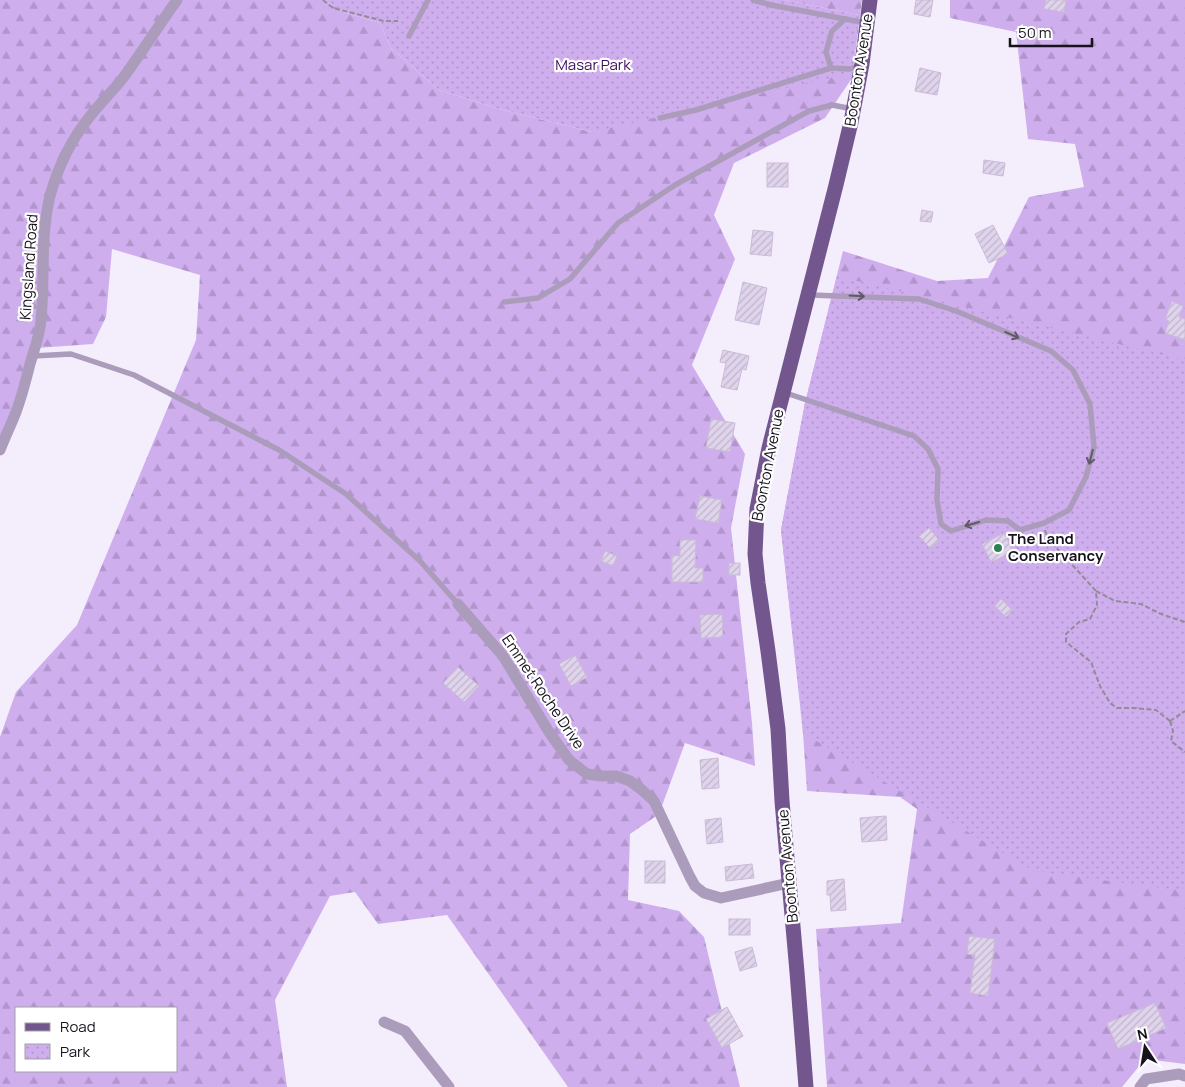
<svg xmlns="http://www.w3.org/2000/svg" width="1185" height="1087" font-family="Manrope,sans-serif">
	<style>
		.forest { fill: url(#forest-firs); fill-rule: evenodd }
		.park { fill: url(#park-dots) }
		.building { fill: url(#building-hatch); stroke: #c9bcd5 }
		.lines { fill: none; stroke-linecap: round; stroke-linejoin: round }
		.path { stroke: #928c98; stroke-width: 2; stroke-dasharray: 5 2.5; stroke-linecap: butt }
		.service { stroke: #ac9cbb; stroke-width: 5.5 }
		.minor { stroke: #ac9cbb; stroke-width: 11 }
		.primary { stroke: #73568d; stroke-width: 15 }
		.oneway { stroke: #62586c }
		.poi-dot { fill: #298155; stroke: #fff; stroke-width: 2 }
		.labels { text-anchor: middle; stroke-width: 4.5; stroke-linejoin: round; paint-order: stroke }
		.park-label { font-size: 15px; fill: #3f0b5f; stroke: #fff }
		.street-label { font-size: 15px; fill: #17131c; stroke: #fff }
		.poi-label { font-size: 15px; font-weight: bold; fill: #17131c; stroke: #fff; text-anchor: start }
	</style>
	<defs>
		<pattern id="forest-firs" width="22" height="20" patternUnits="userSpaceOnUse" patternTransform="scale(1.25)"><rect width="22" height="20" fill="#cfaeee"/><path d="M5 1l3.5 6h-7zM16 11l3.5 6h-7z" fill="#b195cc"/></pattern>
		<pattern id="park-dots" width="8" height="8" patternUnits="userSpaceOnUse" patternTransform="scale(1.25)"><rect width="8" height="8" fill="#cfaeee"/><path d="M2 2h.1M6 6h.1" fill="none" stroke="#b195cc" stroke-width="1.8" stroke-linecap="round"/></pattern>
		<pattern id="building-hatch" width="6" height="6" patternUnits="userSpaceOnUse" patternTransform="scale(1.25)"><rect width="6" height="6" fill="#e0d4ed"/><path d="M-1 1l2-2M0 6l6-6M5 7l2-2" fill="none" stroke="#bfb5cb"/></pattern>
	</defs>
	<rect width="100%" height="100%" fill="#f4edfc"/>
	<g class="forest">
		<path d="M0 0H325L343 12 380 23 391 48 439 90 499 109 592 132 859 15 785 0H862L852 78 825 118 734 163 714 215 735 259 692 365 745 454 731 528 752 723 755 766 685 743 659 814 630 834 628 900 679 911 704 937 740 1087H568L447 915 378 924 355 892 330 896 275 1000 287 1087H0V737L16 692 77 625 196 340 200 275 112 249 106 317 93 344 37 348 0 446ZM16 1008H176V1071H16Z"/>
		<polygon points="950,0 1185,0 1185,1064 1145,1059 1122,1087 827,1087 816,929 901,923 917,809 900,797 807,791 802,718 781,530 805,403 843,251 937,281 988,278 1029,197 1084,187 1075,144 1028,139 1016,32 950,18"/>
	</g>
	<g class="park">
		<polygon points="325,0 785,0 859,15 852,73 592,132 499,109 439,90 391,48 380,23 343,12"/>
		<polygon points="837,276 1185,360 1185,891 1033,871 803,733 781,530 805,403"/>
	</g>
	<g class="building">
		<polygon points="916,0 933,0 930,17 914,14"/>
		<polygon points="1046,0 1066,0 1064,12 1044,9"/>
		<polygon points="920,68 941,73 937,95 915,91"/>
		<polygon points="984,160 1005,163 1003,176 983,173"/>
		<rect x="767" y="163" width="21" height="24"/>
		<polygon points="922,210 933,212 931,222 920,221"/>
		<polygon points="993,225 1008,254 989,263 975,234"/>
		<polygon points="753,230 773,232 771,256 750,254"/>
		<polygon points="743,282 767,288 759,325 735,320"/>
		<polygon points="1172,301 1183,306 1179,317 1185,319 1185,340 1165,333 1169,321 1165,319"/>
		<polygon points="723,350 749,356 746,370 742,369 737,390 721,387 726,363 720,362"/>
		<polygon points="711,419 735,423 730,452 706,448"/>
		<polygon points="700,496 722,500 718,523 695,519"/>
		<polygon points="929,528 939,540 930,548 919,536"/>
		<polygon points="1004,533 1013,552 991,562 982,544"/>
		<polygon points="680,540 696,540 695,568 703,568 703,582 672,582 672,555 680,556"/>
		<polygon points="605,551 617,556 613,566 601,561"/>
		<rect x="729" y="563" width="11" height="12"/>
		<polygon points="1001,599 1012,610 1006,617 995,606"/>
		<polygon points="722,614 723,637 701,638 700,615"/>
		<polygon points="575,655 587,677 571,686 559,664"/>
		<polygon points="458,667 479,686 464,702 443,683"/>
		<polygon points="718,758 719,788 702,789 700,760"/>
		<polygon points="886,816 887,840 862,842 860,818"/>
		<polygon points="721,818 723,842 707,844 705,820"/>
		<rect x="645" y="861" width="20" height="22"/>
		<polygon points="752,864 754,878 726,881 725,867"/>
		<polygon points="844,879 846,910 831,911 830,895 827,895 827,881"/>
		<rect x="729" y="919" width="21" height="16"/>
		<polygon points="969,936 995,939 988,996 970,993 975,955 967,954"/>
		<polygon points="752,947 757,966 740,971 735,952"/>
		<polygon points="1155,1003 1166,1028 1118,1049 1107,1023"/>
		<polygon points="727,1007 743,1036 722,1048 706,1019"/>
	</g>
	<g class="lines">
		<g class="path">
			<polyline points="323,0 333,8 384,21 398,21"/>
			<polyline points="1045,530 1048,539 1076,569 1096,591 1097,605 1090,619 1079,622 1066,634 1066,642 1091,662 1100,686 1110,703 1117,708 1134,708 1156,710 1170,721"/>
			<polyline points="1096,591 1115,601 1141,604 1161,614 1185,622"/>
			<polyline points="1170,721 1173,731 1171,741 1185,752"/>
			<polyline points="1170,721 1185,711"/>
		</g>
		<g class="service">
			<polyline points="753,0 771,5 866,23"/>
			<polyline points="845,19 832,31 826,52 831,68 850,69 860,65"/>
			<polyline points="409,36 428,0"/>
			<polyline points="660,118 696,110 831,68"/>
			<polyline points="504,302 538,298 570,279 618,223 675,185 809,111 832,105 853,109"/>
			<polyline points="33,356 71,354 134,375 279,450 346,494 420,561 458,604"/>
			<polyline points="783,392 914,436 928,449 938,469 937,500 941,524 951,531 986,520 1008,521 1020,530 1044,523 1069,510 1086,477 1094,447 1090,404 1073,370 1051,351 956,311 919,299 810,295"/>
		</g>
		<g class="minor">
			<path d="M0 450C5 437 11 425 16 412 22 396 26 380 30 364 34 350 40 335 41 320 45 279 40 237 50 196 58 167 72 138 91 115 101 102 113 91 123 78 142 52 159 25 177 0"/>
			<polyline points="458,604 503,656 549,732 569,760 587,774 600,776 616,776 630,781 642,790 654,801 690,877 695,886 704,893 721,898 789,883"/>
			<polyline points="384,1022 405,1031 449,1087"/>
			<polyline points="1140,1087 1146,1079 1179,1074 1185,1076"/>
		</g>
		<polyline class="primary" points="806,1087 797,972 782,801 778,729 768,651 758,583 755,554 756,531 757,509 769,448 836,185 851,122 862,64 870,0"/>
	</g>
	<defs><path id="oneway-shaft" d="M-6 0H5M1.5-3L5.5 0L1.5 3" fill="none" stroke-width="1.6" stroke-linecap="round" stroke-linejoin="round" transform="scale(1.25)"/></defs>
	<g class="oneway">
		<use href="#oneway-shaft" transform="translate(857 296) rotate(3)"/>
		<use href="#oneway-shaft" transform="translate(1012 335) rotate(24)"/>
		<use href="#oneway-shaft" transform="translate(1091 457) rotate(104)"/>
		<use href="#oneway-shaft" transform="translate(972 524) rotate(164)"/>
	</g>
	<circle class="poi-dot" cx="998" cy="548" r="5"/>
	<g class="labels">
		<g class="park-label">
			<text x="593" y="70">Masar Park</text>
		</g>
		<g class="street-label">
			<text transform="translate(859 70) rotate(-81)" y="5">Boonton Avenue</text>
			<text transform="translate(29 267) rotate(-86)" y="5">Kingsland Road</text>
			<text transform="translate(768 465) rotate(-79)" y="5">Boonton Avenue</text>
			<text transform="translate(543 692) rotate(56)" y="5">Emmet Roche Drive</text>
			<text transform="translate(788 866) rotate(-95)" y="5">Boonton Avenue</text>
		</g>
		<g class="poi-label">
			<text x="1008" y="544">The Land<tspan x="1008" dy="17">Conservancy</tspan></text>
		</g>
	</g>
	<rect x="15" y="1007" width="162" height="65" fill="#ffffff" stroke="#a2a1a4"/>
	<rect x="25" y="1023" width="25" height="8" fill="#73568d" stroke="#a2a1a4"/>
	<text x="60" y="1032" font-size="15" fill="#17131c">Road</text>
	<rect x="25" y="1044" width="25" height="15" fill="url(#park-dots)" stroke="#a2a1a4"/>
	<text x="60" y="1057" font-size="15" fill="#17131c">Park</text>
	<g transform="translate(1145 1047) rotate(348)" stroke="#ffffff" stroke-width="4" paint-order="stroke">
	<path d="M0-4L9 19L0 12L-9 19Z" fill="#17131c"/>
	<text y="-8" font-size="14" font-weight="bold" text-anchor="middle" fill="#17131c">N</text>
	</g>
	<path d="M1010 38v8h82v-8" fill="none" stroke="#17131c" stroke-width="2.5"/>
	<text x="1018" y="38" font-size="15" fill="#17131c" stroke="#ffffff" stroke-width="4" paint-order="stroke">50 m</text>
</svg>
